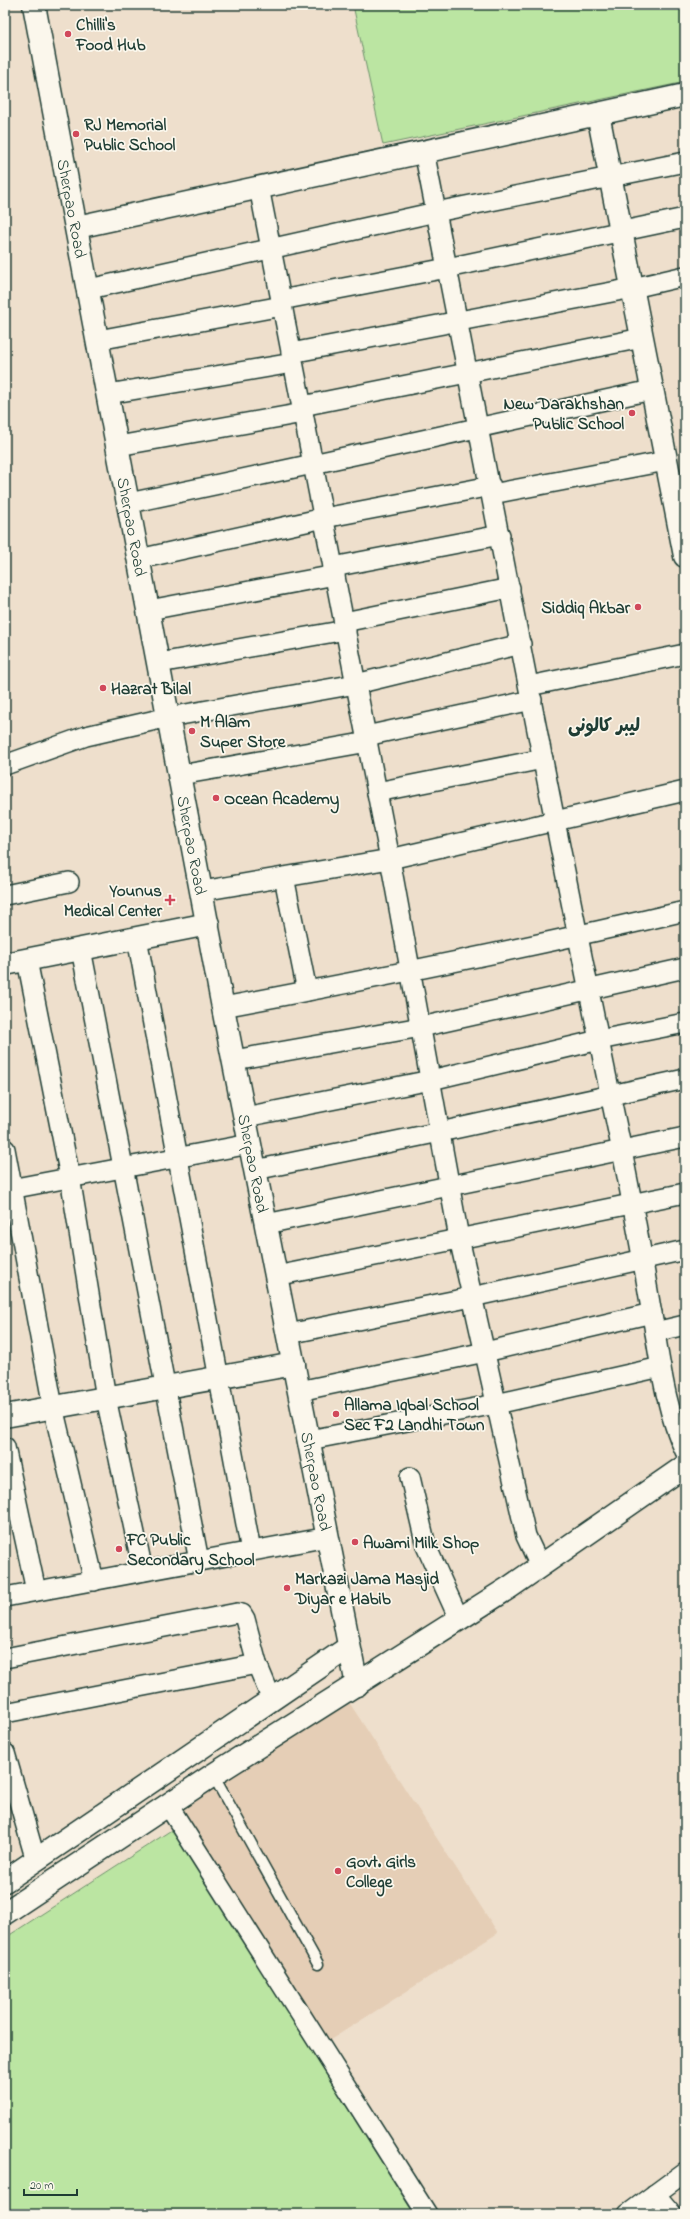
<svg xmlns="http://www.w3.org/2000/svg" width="690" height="2219" font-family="'Indie Flower','Playpen Sans Arabic',sans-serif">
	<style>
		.built { fill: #e5ceb6 }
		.green { fill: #bbe5a2; stroke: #6d916b }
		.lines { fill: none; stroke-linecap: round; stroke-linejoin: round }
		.service-casing { stroke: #1f3d34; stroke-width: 13 }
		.minor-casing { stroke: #1f3d34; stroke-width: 22 }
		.tertiary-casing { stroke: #1f3d34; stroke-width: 25 }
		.service { stroke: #fbf7ec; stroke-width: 10 }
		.minor { stroke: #fbf7ec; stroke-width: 19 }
		.tertiary { stroke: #fbf7ec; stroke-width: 22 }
		.poi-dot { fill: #d1495b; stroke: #fbf7ec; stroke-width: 1.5 }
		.labels { text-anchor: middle; stroke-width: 3.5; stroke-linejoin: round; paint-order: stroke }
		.poi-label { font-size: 17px; font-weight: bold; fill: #1f3d34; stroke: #fbf7ec; text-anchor: start }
		.street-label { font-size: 17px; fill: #1f3d34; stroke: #fbf7ec }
		.neighbourhood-label { font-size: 18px; font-weight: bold; fill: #1f3d34; stroke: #fbf7ec }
	</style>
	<rect width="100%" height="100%" fill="#eedfcc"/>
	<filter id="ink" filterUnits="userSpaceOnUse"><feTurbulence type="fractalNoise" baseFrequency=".025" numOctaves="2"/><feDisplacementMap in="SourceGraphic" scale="8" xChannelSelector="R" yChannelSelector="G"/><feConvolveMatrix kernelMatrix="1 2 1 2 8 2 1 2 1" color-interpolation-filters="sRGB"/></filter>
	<g filter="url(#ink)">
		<polygon class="built" points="347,1699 498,1933 327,2042 178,1810"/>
		<g class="green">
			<polygon points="353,5 685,5 685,82 383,145"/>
			<polygon points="173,1829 414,2214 5,2214 5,1938"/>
		</g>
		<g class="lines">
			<g class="service-casing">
				<polyline id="service" points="213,1775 318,1964"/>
			</g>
			<g class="minor-casing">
				<g id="minor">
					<path d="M424 151C490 484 552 819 622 1151 633 1206 643 1260 652 1315 660 1360 665 1409 685 1451"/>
					<polyline points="259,187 390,859 459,1238 526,1536 540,1566"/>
					<polyline points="89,289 436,212 685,162"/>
					<polyline points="281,300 447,268 685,218"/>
					<polyline points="98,340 282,306"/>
					<polyline points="291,353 633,288 685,276"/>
					<polyline points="108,394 293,363"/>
					<polyline points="302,406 642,338"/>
					<polyline points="118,446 303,413"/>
					<polyline points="492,494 666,461"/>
					<path d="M129 503C304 467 478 427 652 390"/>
					<polyline points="139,559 324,518 491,486"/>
					<polyline points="333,567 500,535"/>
					<polyline points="149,610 335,575"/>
					<polyline points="344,622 510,588"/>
					<polyline points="159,663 346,630"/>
					<polyline points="529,686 685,654"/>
					<polyline points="366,736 532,700"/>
					<polyline points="5,765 86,736 169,717 356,684 521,644"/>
					<polyline points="180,775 368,742"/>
					<polyline points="377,792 543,759"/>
					<polyline points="284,877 307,991"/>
					<polyline points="202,891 390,859 685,791"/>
					<polyline points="5,895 69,882"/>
					<polyline points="137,938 251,1551"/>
					<polyline points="81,949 199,1561"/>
					<polyline points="27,960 70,1177 106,1398 143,1571"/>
					<path d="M223 1007C378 978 532 947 685 911"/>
					<polyline points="234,1060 421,1027 685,968"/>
					<polyline points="245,1117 431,1080 599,1040 685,1023"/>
					<polyline points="5,1149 53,1407 94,1581"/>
					<polyline points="255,1170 440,1132 685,1079"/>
					<polyline points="5,1190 250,1144"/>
					<polyline points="266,1224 685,1137"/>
					<polyline points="276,1276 685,1193"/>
					<polyline points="655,1332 685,1325"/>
					<polyline points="288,1334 472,1297 685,1250"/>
					<polyline points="299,1391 485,1352 652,1313"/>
					<polyline points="309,1440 496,1404 661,1367"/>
					<polyline points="5,1447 36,1591"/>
					<polyline points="410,1477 426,1546 459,1619"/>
					<polyline points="5,1597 328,1537"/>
					<polyline points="5,1658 237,1613 242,1614 245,1619 257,1664 272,1700"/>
					<polyline points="5,1713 257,1664"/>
					<polyline points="5,1753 36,1861"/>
					<polyline points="168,1805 427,2214"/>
					<polyline points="655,2194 672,2214"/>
					<polyline points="628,2214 685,2172"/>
				</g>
			</g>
			<g class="tertiary-casing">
				<g id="tertiary">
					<path id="s1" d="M34 5 224 1013 357 1685"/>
					<polyline points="598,114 685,556"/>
					<polyline points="77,227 685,95"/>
					<polyline points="5,964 208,924"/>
					<polyline points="5,1416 294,1364"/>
					<polyline points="5,1881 349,1647"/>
					<polyline points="5,1913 213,1775 510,1587 685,1466"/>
				</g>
			</g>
			<use href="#service" class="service"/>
			<use href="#minor" class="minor"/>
			<use href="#tertiary" class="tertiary"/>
		</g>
	</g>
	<g class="poi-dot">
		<circle cx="68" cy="34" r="4"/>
		<circle cx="76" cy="134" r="4"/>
		<circle cx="632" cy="413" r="4"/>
		<circle cx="638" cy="607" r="4"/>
		<circle cx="103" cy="688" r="4"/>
		<circle cx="192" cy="731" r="4"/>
		<circle cx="216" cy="798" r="4"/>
		<path d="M168 894h4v4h4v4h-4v4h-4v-4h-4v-4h4z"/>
		<circle cx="336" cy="1414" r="4"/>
		<circle cx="355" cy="1542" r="4"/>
		<circle cx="119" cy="1549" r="4"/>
		<circle cx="287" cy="1588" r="4"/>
		<circle cx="338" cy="1871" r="4"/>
	</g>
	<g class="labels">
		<g class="poi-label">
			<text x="76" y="30">Chilli's<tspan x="76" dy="20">Food Hub</tspan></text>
			<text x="84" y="130">RJ Memorial<tspan x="84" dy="20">Public School</tspan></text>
			<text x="624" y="409" text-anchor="end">New Darakhshan<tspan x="624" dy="20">Public School</tspan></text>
			<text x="630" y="613" text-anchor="end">Siddiq Akbar</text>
			<text x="111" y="694">Hazrat Bilal</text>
			<text x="200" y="727">M Alam<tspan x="200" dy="20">Super Store</tspan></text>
			<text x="224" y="804">Ocean Academy</text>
			<text x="162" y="896" text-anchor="end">Younus<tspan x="162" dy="20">Medical Center</tspan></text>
			<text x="344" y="1410">Allama Iqbal School<tspan x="344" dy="20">Sec F2 Landhi Town</tspan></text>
			<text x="127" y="1545">FC Public<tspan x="127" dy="20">Secondary School</tspan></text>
			<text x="363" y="1548">Awami Milk Shop</text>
			<text x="295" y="1584">Markazi Jama Masjid<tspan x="295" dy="20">Diyar e Habib</tspan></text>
			<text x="346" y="1867">Govt. Girls<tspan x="346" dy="20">College</tspan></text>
		</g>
		<g class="street-label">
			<text dy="6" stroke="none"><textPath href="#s1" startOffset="207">Sherpao Road</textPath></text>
			<text dy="6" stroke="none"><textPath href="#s1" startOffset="531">Sherpao Road</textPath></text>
			<text dy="6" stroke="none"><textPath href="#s1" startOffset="855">Sherpao Road</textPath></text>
			<text dy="6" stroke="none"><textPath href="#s1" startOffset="1179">Sherpao Road</textPath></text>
			<text dy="6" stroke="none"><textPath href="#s1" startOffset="1503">Sherpao Road</textPath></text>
		</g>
		<g class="neighbourhood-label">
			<text x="604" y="731">لیبر کالونی</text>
		</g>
	</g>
	<rect width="690" height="2219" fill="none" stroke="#fbf7ec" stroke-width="20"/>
	<rect x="10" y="10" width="670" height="2199" fill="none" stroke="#1f3d34" stroke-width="1.5" filter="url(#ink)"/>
	<path d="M24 2189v6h53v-6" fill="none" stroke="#1f3d34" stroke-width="2"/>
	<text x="30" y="2189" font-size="12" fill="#1f3d34" stroke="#fbf7ec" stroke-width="3" paint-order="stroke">20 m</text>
</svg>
